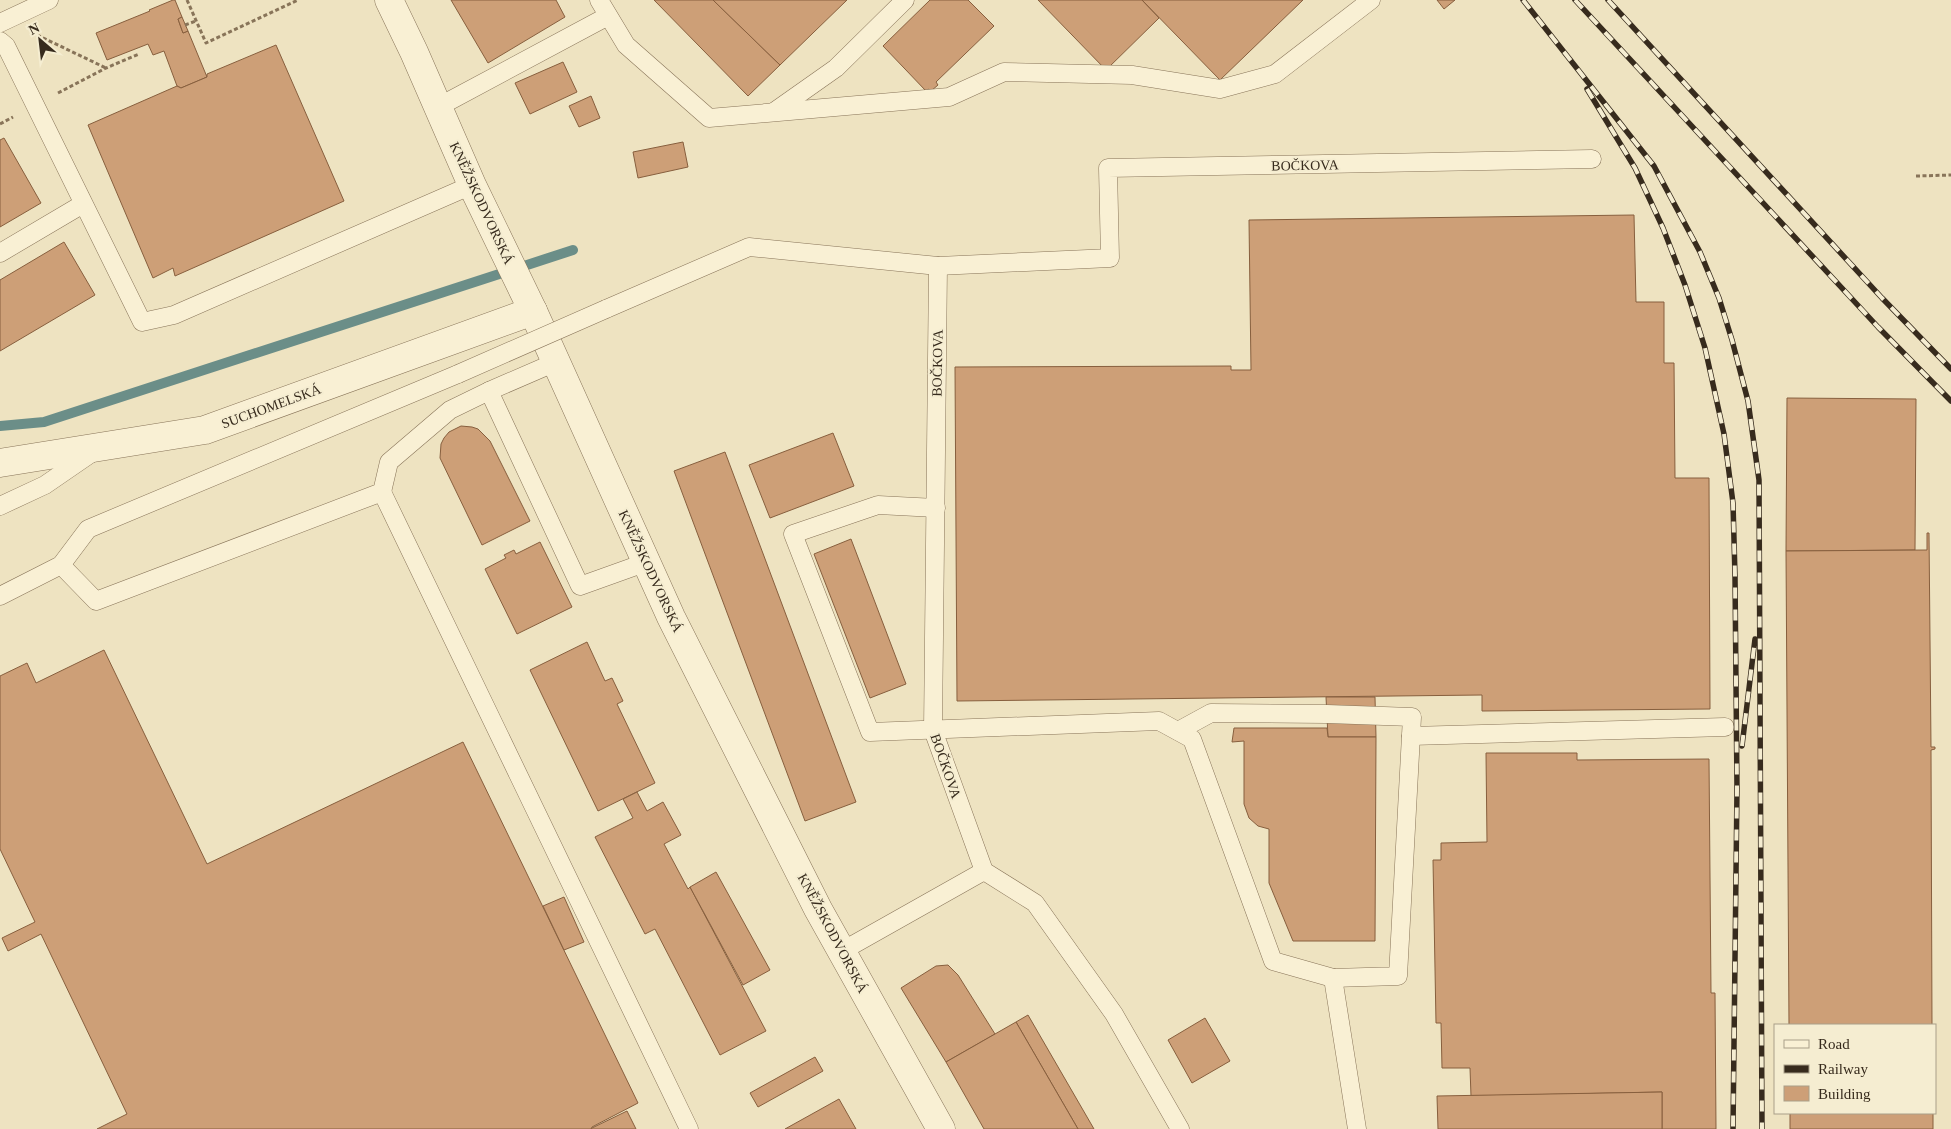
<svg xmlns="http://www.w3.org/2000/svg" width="1951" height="1129" font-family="Georgia,serif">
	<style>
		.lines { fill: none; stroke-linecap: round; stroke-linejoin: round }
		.stream { stroke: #6b8e88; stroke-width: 10 }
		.building { fill: #cd9f77; stroke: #875f3e }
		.service-casing { stroke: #887459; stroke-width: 19 }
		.minor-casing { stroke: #887459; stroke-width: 29 }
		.tertiary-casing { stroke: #887459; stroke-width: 29 }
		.path { stroke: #887459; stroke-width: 3; stroke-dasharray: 4 2.5; stroke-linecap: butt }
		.service { stroke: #f9f0d4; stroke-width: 18 }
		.minor { stroke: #f9f0d4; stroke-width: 28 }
		.tertiary { stroke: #f9f0d4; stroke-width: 28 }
		.rail-casing { stroke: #372b1d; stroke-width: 5.5 }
		.rail { stroke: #f5edd1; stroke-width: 4; stroke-dasharray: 11; stroke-linecap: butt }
		.service-bridge-casing { stroke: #887459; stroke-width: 19; stroke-linecap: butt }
		.service-bridge { stroke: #f9f0d4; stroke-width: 18 }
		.labels { text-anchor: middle; stroke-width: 4; stroke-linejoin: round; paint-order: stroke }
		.street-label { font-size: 14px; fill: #372b1d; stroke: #f5edd1 }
	</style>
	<rect width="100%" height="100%" fill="#eee3c1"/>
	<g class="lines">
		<polyline class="stream" points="0,426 44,422 573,250"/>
	</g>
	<g class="building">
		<polygon points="173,0 175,0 182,17 178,19 183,33 188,31 207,77 181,88 177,86 164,51 153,55 148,44 107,60 96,33 150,11 149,10"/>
		<polygon points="451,0 556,0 565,17 488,63"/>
		<polygon points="654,0 713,0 780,65 748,96"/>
		<polygon points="713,0 847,0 780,65"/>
		<polygon points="930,0 968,0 994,26 936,82 938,85 931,91 929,89 926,91 883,46"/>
		<polygon points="1038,0 1142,0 1159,18 1106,70"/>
		<polygon points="1142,0 1303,0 1220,80"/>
		<polygon points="1437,0 1455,0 1444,9"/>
		<polygon points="182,17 188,31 183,33 178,19"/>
		<polygon points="276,45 344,201 175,276 173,268 153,278 88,125 177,86 181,88 207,77 207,74"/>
		<polygon points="563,62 577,92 530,114 515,83"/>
		<polygon points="591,96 600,118 579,127 569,106"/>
		<polygon points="4,138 41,203 0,227 0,140"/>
		<polygon points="683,142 688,167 638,178 633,152"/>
		<polygon points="1634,215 1636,302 1664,302 1664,363 1674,363 1675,478 1709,478 1710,709 1482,711 1482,695 957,701 955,367 1231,366 1231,370 1251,370 1249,220"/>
		<polygon points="64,242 95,295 0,351 0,280"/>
		<polygon points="1787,398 1916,399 1915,550 1786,551"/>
		<polygon points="461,426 472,427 478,429 490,441 530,521 482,545 440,458 441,444 444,438 449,432"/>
		<polygon points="833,433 854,486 770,518 749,465"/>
		<polygon points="725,452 856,802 805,821 674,471"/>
		<polygon points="1927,533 1929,533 1931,747 1935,747 1935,749 1931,750 1932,1025 1789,1025 1786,551 1927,550"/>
		<polygon points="851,539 906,684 870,698 814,554"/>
		<polygon points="540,542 572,607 517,634 485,569 506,558 504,555 514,550 516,554"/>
		<polygon points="587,642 605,681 612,678 623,701 617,704 655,783 598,811 530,670"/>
		<polygon points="104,650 207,864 463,742 638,1103 592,1127 591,1129 97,1129 127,1114 41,934 8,951 2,938 35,922 0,849 0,676 27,663 36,683"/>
		<polygon points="1326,697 1375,697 1376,737 1328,737"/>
		<polygon points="1234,728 1327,728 1328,737 1376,737 1375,941 1293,941 1269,883 1269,829 1258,826 1249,818 1244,804 1244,741 1232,742"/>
		<polygon points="1486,753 1577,753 1577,760 1709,759 1711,993 1715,993 1716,1129 1662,1129 1662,1092 1471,1096 1470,1068 1442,1068 1441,1023 1436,1023 1433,860 1441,860 1441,843 1487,842"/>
		<polygon points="637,792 647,811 663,802 681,835 664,844 688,889 690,887 766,1031 720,1055 655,929 645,934 595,837 633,818 623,799"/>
		<polygon points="716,872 770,970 743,985 690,887"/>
		<polygon points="564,897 584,942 564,950 543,906"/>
		<polygon points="948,965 958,975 995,1034 946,1062 901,988 936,966"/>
		<polygon points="1028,1015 1094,1129 1078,1129 1016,1022"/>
		<polygon points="1205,1018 1230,1061 1192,1083 1168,1040"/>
		<polygon points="1016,1022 1078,1129 984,1129 946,1062"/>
		<polygon points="815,1057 823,1071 758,1107 750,1093"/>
		<polygon points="1662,1092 1662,1129 1438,1129 1437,1096"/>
		<polygon points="839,1099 856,1129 785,1129"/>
		<polygon points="627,1111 636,1129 591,1129 592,1128"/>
		<rect x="1790" y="1113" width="143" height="16"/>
	</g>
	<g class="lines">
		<g class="service-casing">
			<g id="service">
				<polyline points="599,0 626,45 709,118 949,97 1004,72 1132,75 1220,89 1275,74 1371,0"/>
				<polyline points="0,23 49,0"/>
				<polyline points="0,41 6,46 142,322 174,315 472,185"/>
				<polyline points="438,107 608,16"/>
				<polyline points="775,111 836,68 905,0"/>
				<polyline points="0,253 83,204"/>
				<polyline points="938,266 933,730 984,871 1035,903 1114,1014 1180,1129"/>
				<polyline points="606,309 749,247 938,266 1110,258 1108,168 1592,159"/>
				<polyline points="556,362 489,391 580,586 647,562"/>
				<polyline points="382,492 689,1129"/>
				<polyline points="0,506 45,485 93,452"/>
				<polyline points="936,508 878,505 793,534 870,732 1159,721 1192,739 1273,961 1333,978 1357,1129"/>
				<polyline points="61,565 96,601 382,492 389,462 450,410 489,391"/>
				<polyline points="0,596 61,565 88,529 458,374"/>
				<polyline points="1178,731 1211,713 1327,714 1412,717 1398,976 1333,978"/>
				<polyline points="1411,736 1725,727"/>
				<polyline points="842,951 984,871"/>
			</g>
		</g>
		<g class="minor-casing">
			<polyline id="minor" points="0,463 205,430 533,311"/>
		</g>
		<g class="tertiary-casing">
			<polyline id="tertiary" points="389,0 414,52 472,185 533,311 671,617 818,909 941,1129"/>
		</g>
		<g class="path">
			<polyline points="187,0 206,43 298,0"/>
			<polyline points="185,25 196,21"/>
			<polyline points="37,35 106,68"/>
			<polyline points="58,93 106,68 139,54"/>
			<polyline points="0,124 13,117"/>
			<polyline points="1916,176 1951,175"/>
		</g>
		<use href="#service" class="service"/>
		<use href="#minor" class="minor"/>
		<use href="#tertiary" class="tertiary"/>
		<g class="rail-casing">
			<g id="rail">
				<polyline points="1523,0 1654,166 1700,252 1719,298 1732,340 1748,401 1759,480 1762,1129"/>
				<polyline points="1575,0 1878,327 1951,401"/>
				<polyline points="1608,0 1882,298 1951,369"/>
				<polyline points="1587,89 1635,168 1663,228 1685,285 1705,348 1724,434 1733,503 1735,576 1737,789 1733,1129"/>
				<polyline points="1742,746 1755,639"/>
			</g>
		</g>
		<use href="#rail" class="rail"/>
		<g class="service-bridge-casing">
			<polyline id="service-bridge" points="458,374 606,309"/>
		</g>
		<use href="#service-bridge" class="service-bridge"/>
	</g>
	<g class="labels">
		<g class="street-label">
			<text transform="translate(1305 165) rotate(-1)" y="5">BOČKOVA</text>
			<text transform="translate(482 203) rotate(65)" y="5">KNĚŽSKODVORSKÁ</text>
			<text transform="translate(937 363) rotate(-89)" y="5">BOČKOVA</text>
			<text transform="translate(271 406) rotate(-20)" y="5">SUCHOMELSKÁ</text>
			<text transform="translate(651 571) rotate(65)" y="5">KNĚŽSKODVORSKÁ</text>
			<text transform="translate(946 766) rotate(71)" y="5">BOČKOVA</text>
			<text transform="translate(833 933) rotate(62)" y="5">KNĚŽSKODVORSKÁ</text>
		</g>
	</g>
	<rect x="1774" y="1024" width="162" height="90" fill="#f5edd1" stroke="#a99f89"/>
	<rect x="1784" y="1040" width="25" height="8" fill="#f9f0d4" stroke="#a99f89"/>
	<text x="1818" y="1049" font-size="15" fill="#372b1d">Road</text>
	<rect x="1784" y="1065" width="25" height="8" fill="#372b1d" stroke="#a99f89"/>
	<text x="1818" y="1074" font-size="15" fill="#372b1d">Railway</text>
	<rect x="1784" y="1086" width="25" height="15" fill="#cd9f77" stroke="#a99f89"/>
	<text x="1818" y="1099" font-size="15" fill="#372b1d">Building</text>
	<g transform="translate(40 40) rotate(332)" stroke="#f5edd1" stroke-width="4" paint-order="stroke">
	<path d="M0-4L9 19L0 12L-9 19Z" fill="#372b1d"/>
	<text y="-8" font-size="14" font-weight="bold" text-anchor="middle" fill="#372b1d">N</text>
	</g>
</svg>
